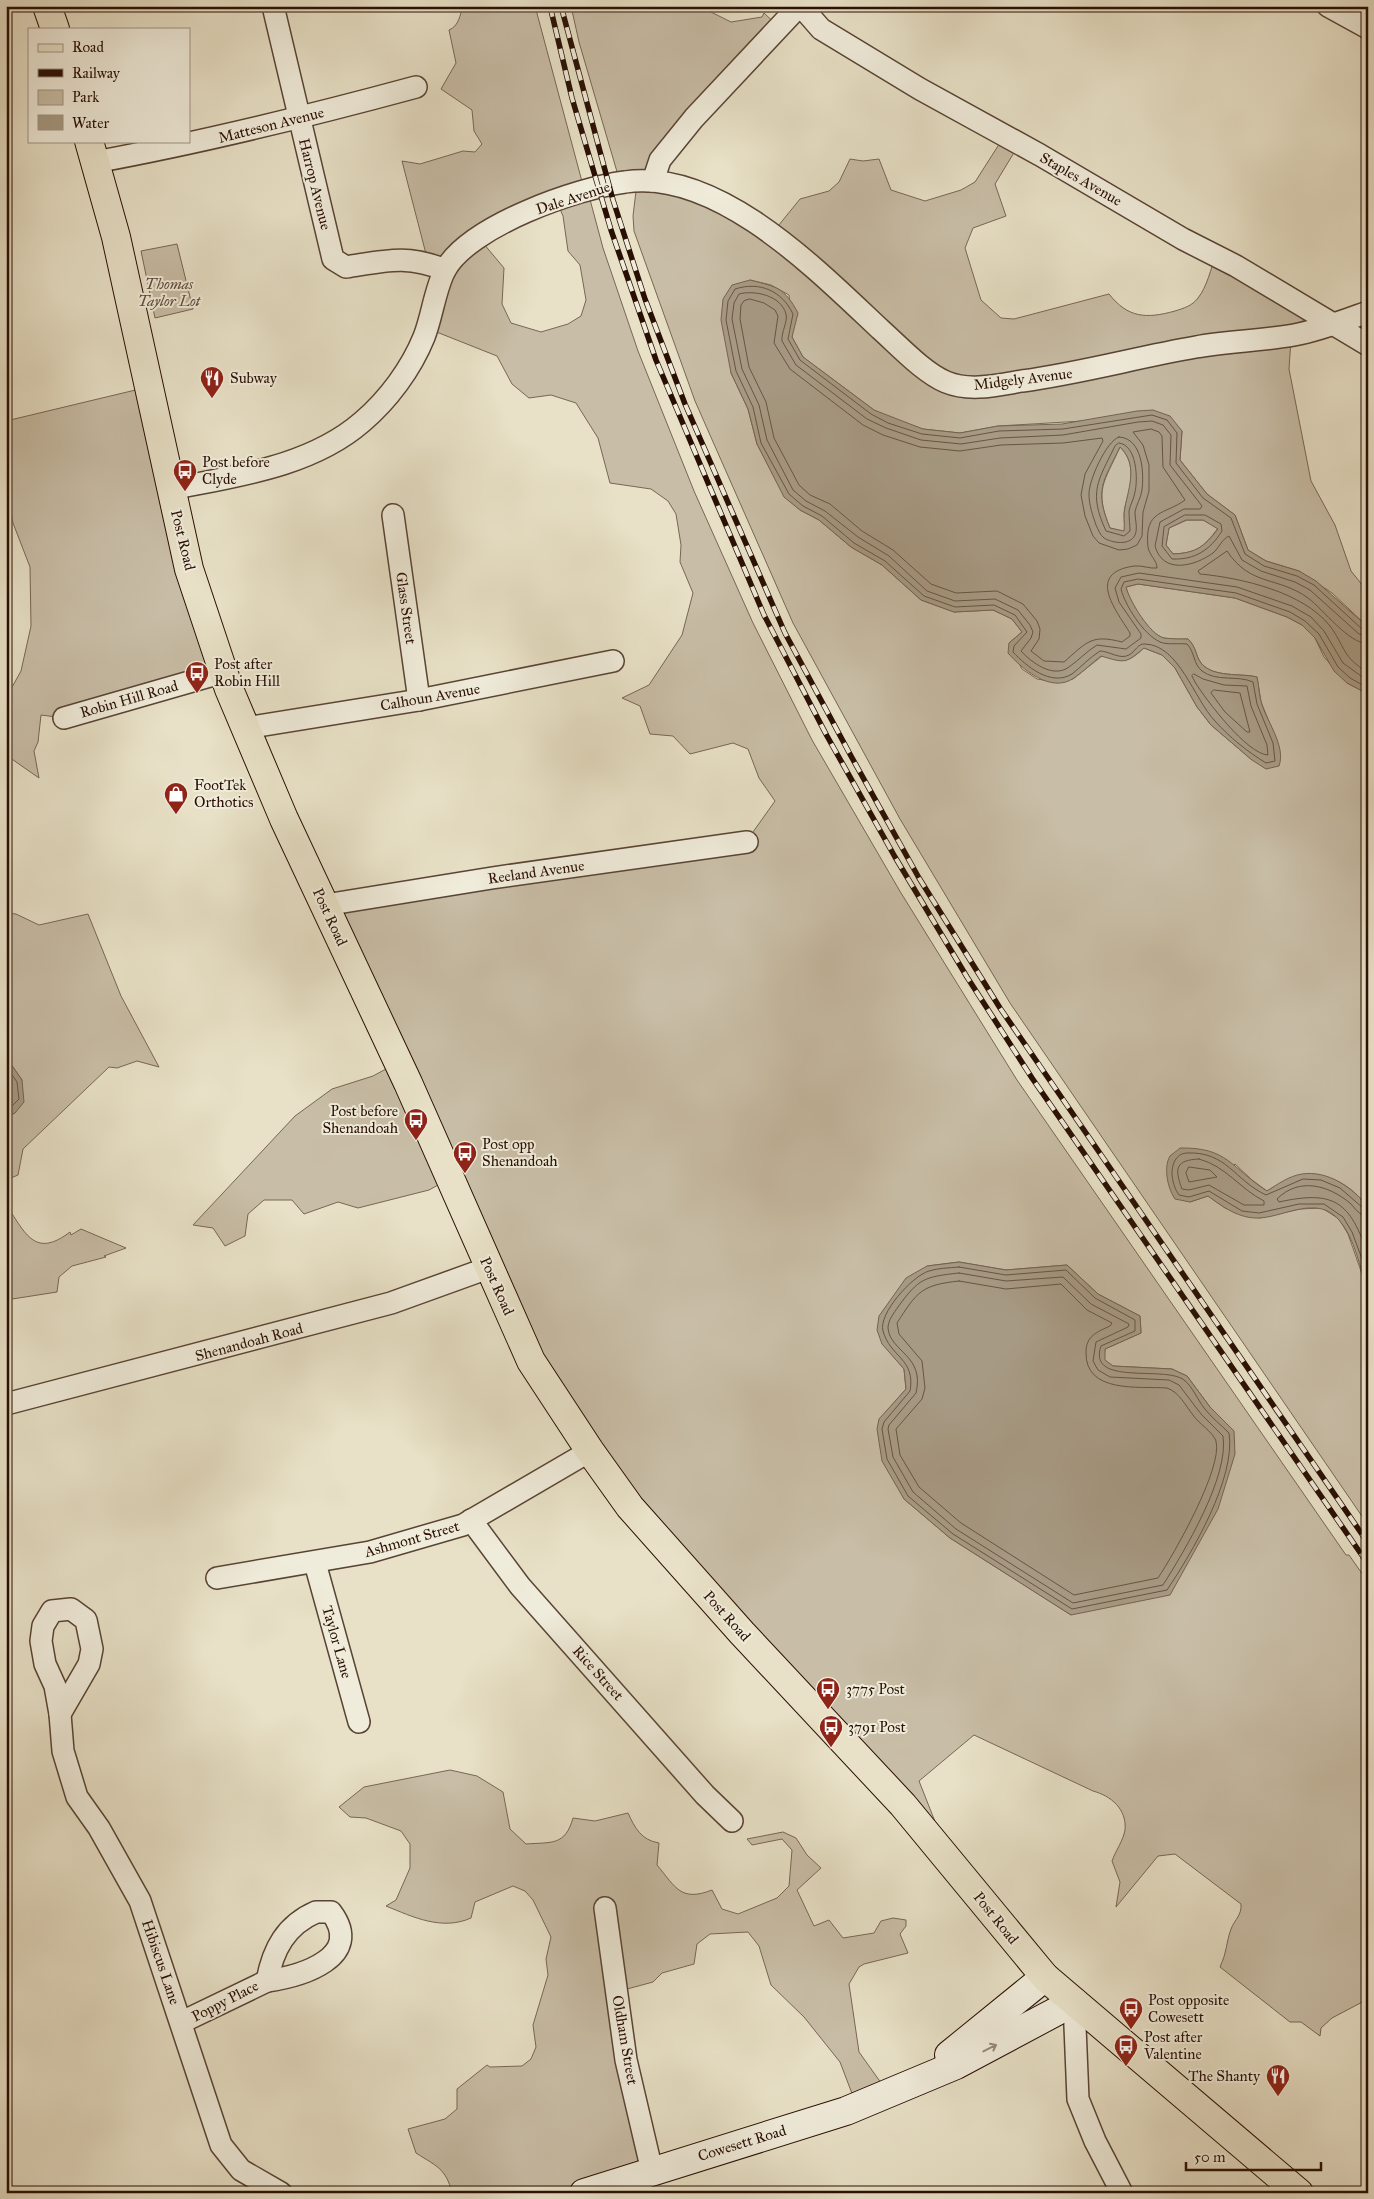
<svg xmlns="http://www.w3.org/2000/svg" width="1374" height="2199" font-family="'IM FELL Great Primer',serif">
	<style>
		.green { fill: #c8bda6; stroke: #786654; fill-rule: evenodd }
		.water { fill: #a79a84; stroke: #756250; fill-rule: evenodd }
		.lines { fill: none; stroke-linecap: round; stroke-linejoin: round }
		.shore { stroke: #685444; stroke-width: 1 }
		.minor-casing { stroke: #594434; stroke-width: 24 }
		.secondary-casing { stroke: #290f03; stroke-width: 30 }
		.primary-casing { stroke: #290f03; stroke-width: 30 }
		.minor { stroke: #f0ecdb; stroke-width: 21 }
		.secondary { stroke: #f0ecdb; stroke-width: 28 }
		.primary { stroke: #e8e1c7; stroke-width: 28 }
		.rail-casing { stroke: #290f03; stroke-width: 5.5 }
		.rail { stroke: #f0ecdb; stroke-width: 4; stroke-dasharray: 11; stroke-linecap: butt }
		.oneway { stroke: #96897a }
		.labels { text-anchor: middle; stroke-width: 4; stroke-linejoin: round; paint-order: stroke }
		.street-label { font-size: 15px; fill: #290f03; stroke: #f0ecdb }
		.park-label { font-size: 15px; font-style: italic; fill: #614c3c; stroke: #f0ecdb }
		.poi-label { font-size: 15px; fill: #290f03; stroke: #f0ecdb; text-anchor: start }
	</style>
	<rect width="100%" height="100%" fill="#e8e1c7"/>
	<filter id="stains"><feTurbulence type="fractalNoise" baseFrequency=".004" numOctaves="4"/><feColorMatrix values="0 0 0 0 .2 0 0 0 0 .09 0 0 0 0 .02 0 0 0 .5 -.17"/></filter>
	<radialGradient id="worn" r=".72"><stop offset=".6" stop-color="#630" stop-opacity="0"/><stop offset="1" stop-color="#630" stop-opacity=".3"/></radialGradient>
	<g class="green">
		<path d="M463 6H535L584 189 588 192 603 248 638 351 694 491 753 623 812 740 901 893 1017 1080 1346 1555H1349L1368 1582V1999L1332 2018 1321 2028 1320 2036 1301 2022H1290L1220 1967C1227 1952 1226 1943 1231 1929 1235 1919 1242 1915 1241 1904L1175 1854 1158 1856 1116 1907 1120 1882 1112 1861C1116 1850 1123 1841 1125 1830 1127 1809 1111 1796 1093 1791L974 1735 919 1781 951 1862 590 1445 449 1179 429 1190 358 1208 338 1202 304 1214 292 1200H264L248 1214 245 1236 225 1246 213 1228 193 1225 295 1116 332 1089 373 1076 397 1063 326 903 748 839 775 801 759 778 748 749 733 743 690 754 673 736 650 734 640 706 622 698 649 685 682 635 693 593 680 562 681 545 676 514 668 501 651 489 610 483 598 438 576 403 551 395 529 398 512 384 497 356 429 329 445 268 426 254 402 161 420 164 463 151 475 152 482 144 474 131 472 110 441 89 456 63 449 30C459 26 460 15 463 6ZM556 200 563 216 568 251 580 265 586 300 581 316 568 324 541 332 511 323 502 304 504 268 478 237ZM959 1262 1006 1270 1067 1265 1098 1294 1140 1316 1141 1333 1105 1349 1104 1360 1113 1366 1172 1369 1187 1376 1210 1407 1234 1431 1071 1615 950 1538 904 1499 879 1420 906 1389 904 1369 883 1344 927 1266Z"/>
		<path d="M571 6H707L709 11 731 22 762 17 764 13 779 27 656 169 774 231 800 199 829 191 839 182 850 159 863 161 879 159 891 190 925 201 961 190 975 182 1005 135 1018 146 995 184 1006 216 973 228 965 248 981 300 1001 318 1014 319 1109 294C1128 318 1146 319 1175 311 1184 308 1192 306 1198 298 1207 287 1211 268 1216 255L1330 322 1291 339 1289 369 1311 481 1335 525 1351 571 1368 592V627L1332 593 1299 571 1266 561 1248 550 1235 515 1207 494 1180 460 1182 431 1083 421 998 426 960 433 923 429 890 418 874 410 803 357 792 337 789 295 771 285 750 280 731 373 748 409 757 444 785 497 800 510 819 520 851 547 882 565 921 600 954 612 993 610 1012 619 1022 632 1009 643 1022 669 1037 679 1057 682 1073 679 1102 656C1123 662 1127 664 1144 648L1162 655 1175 668 1197 707 1211 725 1252 760 1277 741 1261 702 1257 677C1241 673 1213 678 1201 663 1195 655 1197 648 1188 639 1181 639 1168 640 1161 637 1146 630 1130 603 1126 587L1138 584 1235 598 1287 617 1302 625 1315 638 1324 657 1347 683 1368 694V1207C1339 1170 1305 1167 1267 1191L1252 1180 1235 1164 1190 1202 1208 1196 1225 1208 1259 1218 1300 1209 1322 1208 1339 1219 1348 1234 1368 1291V1525L1010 1003 900 819 793 623 695 401 634 231 633 216 637 183 620 182 579 42Z"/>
		<polygon points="177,244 193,309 155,318 141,251"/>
		<polygon points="148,387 224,669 64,718 41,715 38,742 34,751 39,778 6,755 6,698 21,671 31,626 30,567 13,523 6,491 6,421"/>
		<path d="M1120 447C1138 465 1130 487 1125 507 1123 515 1125 524 1125 532L1110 528C1094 489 1104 483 1120 447Z"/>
		<path d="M1187 520H1203L1218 528C1204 547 1197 553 1173 554L1166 545 1169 528Z"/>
		<polygon points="6,913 16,914 39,925 88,914 121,996 159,1067 137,1061 117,1068 109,1067 23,1149 18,1175 6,1180 6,1117 15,1113 22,1080 6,1057"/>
		<path d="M6 1208 9 1209C27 1237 37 1257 70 1232L71 1235 81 1229 126 1248 104 1256 106 1257 72 1266 59 1277 57 1292 6 1300Z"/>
		<path d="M450 1770 477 1776 503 1792 510 1829 526 1844C552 1842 565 1846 573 1818L595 1821 628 1813C635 1828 641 1840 659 1843L657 1865C676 1888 681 1902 712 1890L722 1909 738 1914 777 1898 789 1886 792 1850 782 1839 752 1845 747 1839 783 1832 796 1838 807 1855 821 1868 797 1890 814 1926 829 1920 843 1938 874 1933 881 1921 893 1918 906 1920V1926L900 1934 908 1953 864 1964 859 1967 849 1984 859 2052 884 2087 856 2104 840 2062 804 2017 771 1985 759 1946 748 1932 710 1934 697 1944 694 1964 662 1973 653 1982 616 1992 648 2167 578 2193H452C446 2168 436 2166 416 2153L408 2129 445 2119 457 2109V2089L487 2065 490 2067 522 2066 531 2059 536 2047 533 2025 548 1975 546 1959 551 1937 533 1900 525 1891 513 1886 475 1902 471 1918C442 1931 413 1917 386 1906L396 1900 410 1868V1844L401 1831 366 1818 350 1817 339 1807 364 1787Z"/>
	</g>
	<g class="water">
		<path d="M750 280C777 287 784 287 798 313L792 337 803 357 874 410 923 429 960 433 998 426 1062 424 1137 411 1153 410 1170 416 1182 431 1180 460 1207 494 1235 515 1248 550 1266 561 1299 571 1316 581 1368 627V694L1347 683 1334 671 1315 638 1302 625 1287 617 1235 598 1138 584 1126 587C1129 600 1150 635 1164 638 1172 639 1181 639 1188 639 1197 648 1195 655 1201 663 1213 678 1241 673 1257 677 1259 686 1259 696 1262 705 1268 723 1286 747 1279 766L1266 769 1252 760 1211 725 1197 707 1175 668 1162 655 1144 648C1125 664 1125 663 1101 656 1092 663 1084 671 1074 678 1051 694 1022 669 1008 653L1009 643 1022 632 1012 619 993 610 954 612 921 600 882 565 851 547 819 520 800 510 784 497 757 444 748 409 731 373 721 320 723 299 732 285ZM1120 447C1138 464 1129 487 1125 507 1123 515 1125 524 1124 531L1110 528C1094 490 1103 482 1120 447ZM1186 520H1203L1218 529C1204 547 1196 553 1173 554L1166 545 1169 528Z"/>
		<polygon points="6,1057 22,1080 24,1102 15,1113 6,1117"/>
		<path d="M1180 1148C1228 1147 1231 1168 1267 1191 1278 1184 1289 1176 1302 1174 1328 1170 1353 1188 1368 1207V1291C1360 1269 1355 1238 1339 1220 1318 1195 1286 1216 1260 1218 1239 1219 1223 1207 1208 1196L1190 1202 1175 1199C1168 1189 1163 1168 1170 1156 1172 1154 1177 1151 1180 1148Z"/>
		<polygon points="959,1262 1006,1270 1067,1265 1098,1294 1140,1316 1141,1333 1105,1349 1105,1360 1113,1366 1172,1369 1187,1376 1210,1407 1234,1431 1235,1454 1218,1509 1170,1595 1071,1615 950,1538 904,1499 882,1461 877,1429 879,1419 906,1389 904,1369 882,1344 877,1330 879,1316 906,1278 927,1266"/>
	</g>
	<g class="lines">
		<g class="shore">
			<path d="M750 299 764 303 775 310 778 316 774 343 790 369 863 425 883 435 920 447 960 451 1001 445 1063 443 1102 438 1103 441 1085 474 1081 495 1085 516 1093 536 1099 543 1119 550 1128 549 1137 545 1142 536 1143 512 1149 491V465L1143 445 1133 432 1151 429 1159 432 1162 436 1163 467 1185 500C1165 515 1144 509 1148 547 1149 555 1157 560 1157 568 1150 569 1142 565 1134 566 1086 573 1115 609 1130 633V636L1122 642C1091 634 1087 642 1064 662L1044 661 1031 651 1039 639 1040 629 1037 621 1023 604 997 591 956 593 931 584 893 550 862 531 830 504 810 495 799 485 774 438 766 402 749 367 740 319 741 305 744 301Z"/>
			<path d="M1119 437C1143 438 1144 474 1142 490 1141 498 1136 505 1135 512 1135 520 1138 528 1135 535 1130 546 1112 543 1104 538 1100 535 1098 529 1096 525 1093 516 1089 505 1089 495 1088 482 1106 441 1119 437Z"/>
			<path d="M1119 443C1137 445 1138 479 1135 492 1134 499 1130 505 1129 511 1129 518 1130 525 1130 531L1124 536 1106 531C1088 492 1098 481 1115 446Z"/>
			<path d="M1185 515H1205L1221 524 1222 531C1210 550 1195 560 1172 559L1162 546 1164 527Z"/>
			<path d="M1368 630 1362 629 1314 585 1297 576 1264 566 1245 554 1231 518 1203 498 1176 463 1177 433 1167 420 1152 415 1063 429 999 431 960 438 922 434 888 423 871 414 800 360 788 339 793 314C782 291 760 281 735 289L728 301 726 320 736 371 753 407 761 443 789 494 803 506 822 516 854 543 885 561 924 596 955 607 994 605 1015 615 1027 632 1014 646 1013 652C1026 666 1051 687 1072 674 1081 667 1089 658 1100 651 1109 651 1120 660 1129 655 1135 652 1138 643 1145 644 1179 645 1194 699 1215 721 1229 737 1248 752 1266 763L1275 761 1273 743 1257 704 1253 682C1238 675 1216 682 1202 671 1193 664 1195 652 1187 644 1179 643 1167 645 1160 642 1143 634 1125 605 1121 589L1124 582 1138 579 1236 593 1290 612 1305 621 1319 634 1338 667 1350 678 1368 688"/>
			<path d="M1368 636 1359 634 1310 590 1295 582 1261 571 1242 560 1229 536C1222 539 1219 548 1213 553 1195 566 1163 575 1155 546L1160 522 1184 509H1200L1202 506 1170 465 1171 435 1163 425 1152 421 1138 422 1063 435 1000 438 961 444 921 440 886 428 867 419 796 365 782 341C781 332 788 322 786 314 781 295 754 290 739 294L734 303 732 319 742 369 759 405 767 440 793 490 806 501 825 511 858 537 889 556 927 591 955 601 995 599 1018 610 1030 625 1033 632 1031 638 1021 651C1031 662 1053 679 1069 667 1079 660 1087 651 1097 645L1126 649 1141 638V634L1119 602 1115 588 1121 577 1139 573 1237 587 1292 606 1311 617 1324 631 1343 663 1368 681"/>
			<path d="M1368 644C1348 643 1324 610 1308 598 1278 576 1251 587 1227 551L1198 571 1200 574C1242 578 1303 592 1330 626 1345 646 1342 658 1368 672"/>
			<path d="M1194 674 1203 679 1224 685 1247 686 1251 706 1267 745 1268 755C1247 754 1206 700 1195 682L1192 676Z"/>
			<polygon points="1214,690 1240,693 1250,732 1247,732 1225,712 1211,693"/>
			<polyline points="6,1066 17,1082 19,1099 6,1112"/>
			<path d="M1199 1159C1226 1166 1240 1189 1264 1201V1205H1244L1209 1185 1189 1190 1182 1189C1174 1168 1176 1160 1199 1159Z"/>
			<polygon points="1189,1167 1210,1170 1217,1177 1189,1182 1186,1173"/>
			<path d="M1368 1210 1363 1208 1340 1188 1321 1180 1303 1179 1266 1195C1234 1180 1227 1151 1186 1153 1176 1154 1172 1164 1172 1173 1172 1180 1175 1190 1179 1195L1189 1197 1209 1191 1242 1211 1259 1213 1299 1204H1324L1343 1217 1352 1232 1368 1275"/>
			<path d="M1368 1216C1358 1215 1356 1209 1350 1203 1328 1185 1299 1177 1277 1199L1279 1202C1334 1190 1350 1201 1368 1255"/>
			<path d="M959 1267 1006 1275 1066 1270 1095 1298 1135 1320V1331L1101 1346C1087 1387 1165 1365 1184 1380 1192 1386 1198 1400 1204 1408 1211 1417 1221 1425 1229 1433 1236 1478 1192 1553 1167 1590L1072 1609 953 1534 908 1496 887 1459 882 1429 884 1422 910 1391C916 1359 890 1357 883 1331 878 1314 912 1276 929 1271 938 1268 949 1268 959 1267Z"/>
			<path d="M959 1273 1006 1281 1063 1277 1091 1304 1129 1324 1128 1327 1096 1342 1093 1361 1098 1370 1110 1377 1169 1380 1179 1385 1201 1414 1223 1436C1229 1477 1185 1550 1163 1585L1073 1603 956 1529 913 1492 893 1457 888 1429 889 1425 916 1393C925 1355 890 1352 888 1328 888 1320 894 1313 898 1307 919 1278 924 1277 959 1273Z"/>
			<path d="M959 1281 1006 1289 1061 1284 1087 1310 1112 1323 1110 1326C1097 1332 1086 1336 1086 1352 1085 1394 1139 1386 1167 1388 1179 1392 1185 1405 1193 1415 1198 1423 1213 1432 1216 1441 1223 1468 1174 1554 1158 1578L1074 1595 961 1523 919 1487 900 1455 896 1429 922 1399 925 1388 922 1361 899 1334 897 1323C917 1292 921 1285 959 1281Z"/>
		</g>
		<g class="minor-casing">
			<g id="minor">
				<path d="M273 6 333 259 346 267C385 261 407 254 445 270"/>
				<polyline points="801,6 821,29 920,89 1040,155 1183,239 1236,266 1368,345"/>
				<polyline points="1328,6 1368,28"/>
				<path d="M95 162C204 142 309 116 416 87"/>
				<polyline points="653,181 660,160 694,118 799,6"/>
				<path d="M171 489C235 476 310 467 362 422 388 400 411 369 424 337 432 317 435 289 445 270 469 226 577 188 625 182 718 168 818 271 880 329 898 345 924 373 946 382 970 392 998 385 1022 381 1081 373 1138 357 1196 347 1228 341 1261 341 1294 335 1320 330 1343 321 1368 312"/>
				<polyline points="393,515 419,700"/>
				<polyline points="64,718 224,672"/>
				<polyline points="245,728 419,700 613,661"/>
				<polyline points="325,905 492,878 747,842"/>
				<polyline points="6,1404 391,1303 488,1268"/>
				<polyline points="471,1520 520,1586 705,1795 732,1821"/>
				<polyline points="315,1563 359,1722"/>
				<polyline points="217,1578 370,1552 463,1525 590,1451"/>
				<polygon points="71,1609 86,1620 92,1649 89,1664 60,1714 55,1686 45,1664 41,1641 43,1626 52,1611"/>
				<polyline points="60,1714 63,1751 77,1797 99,1828 140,1901 221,2145 241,2170 281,2193"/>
				<polyline points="605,1908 626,2060 652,2171"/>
				<path d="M316 1912H331C365 1957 302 1976 267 1981 273 1949 286 1925 316 1912Z"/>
				<polyline points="1074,2002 1078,2099 1095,2141 1122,2193"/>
				<polyline points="182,2022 267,1981"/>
			</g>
		</g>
		<g class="secondary-casing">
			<g id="secondary">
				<polyline points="949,2055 1045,1977"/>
				<polyline points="584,2193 846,2111 956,2065 1074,2002"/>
			</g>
		</g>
		<g class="primary-casing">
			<g id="primary">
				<polyline points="47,6 55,29"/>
				<polyline points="89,141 116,237 189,569 229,689 284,819 408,1083 531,1361 590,1451 630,1507 742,1633 903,1805 1045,1977 1299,2193"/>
			</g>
		</g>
		<use href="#minor" class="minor"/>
		<use href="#secondary" class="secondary"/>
		<use href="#primary" class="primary"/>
		<g class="rail-casing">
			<g id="rail">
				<polyline points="550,6 572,98 611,230 656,360 764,615 827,736 895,857 967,977 1032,1078 1368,1564"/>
				<polyline points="561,6 613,200 645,299 685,404 785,633 851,756 919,878 1000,1008 1368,1543"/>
			</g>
		</g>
		<use href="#rail" class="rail"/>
	</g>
	<defs><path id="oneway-shaft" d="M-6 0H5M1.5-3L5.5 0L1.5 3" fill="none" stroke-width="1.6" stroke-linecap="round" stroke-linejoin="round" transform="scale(1.25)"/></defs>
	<use class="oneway" href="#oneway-shaft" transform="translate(990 2048) rotate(-27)"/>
	<defs>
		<g id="restaurant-pin" transform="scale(1.25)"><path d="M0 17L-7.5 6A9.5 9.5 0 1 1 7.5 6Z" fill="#8f2418" stroke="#f0ecdb"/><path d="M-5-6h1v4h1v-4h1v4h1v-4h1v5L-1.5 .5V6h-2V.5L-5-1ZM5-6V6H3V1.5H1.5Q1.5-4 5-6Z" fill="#fff"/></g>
		<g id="bus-pin" transform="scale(1.25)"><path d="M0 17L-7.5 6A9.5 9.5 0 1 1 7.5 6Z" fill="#8f2418" stroke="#f0ecdb"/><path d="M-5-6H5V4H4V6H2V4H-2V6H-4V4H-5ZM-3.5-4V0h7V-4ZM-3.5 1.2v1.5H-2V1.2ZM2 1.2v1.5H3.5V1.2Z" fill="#fff"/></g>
		<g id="shop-pin" transform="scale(1.25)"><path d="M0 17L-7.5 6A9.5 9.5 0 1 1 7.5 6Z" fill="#8f2418" stroke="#f0ecdb"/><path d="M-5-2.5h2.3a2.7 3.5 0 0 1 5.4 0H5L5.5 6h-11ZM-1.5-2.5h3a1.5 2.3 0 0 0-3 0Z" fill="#fff"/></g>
	</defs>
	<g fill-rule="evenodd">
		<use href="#restaurant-pin" x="212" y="378"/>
		<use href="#bus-pin" x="185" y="471"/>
		<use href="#bus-pin" x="197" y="673"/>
		<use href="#shop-pin" x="176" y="794"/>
		<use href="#bus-pin" x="416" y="1120"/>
		<use href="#bus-pin" x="465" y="1153"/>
		<use href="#bus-pin" x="828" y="1689"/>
		<use href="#bus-pin" x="831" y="1727"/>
		<use href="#bus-pin" x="1131" y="2009"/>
		<use href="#bus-pin" x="1126" y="2046"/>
		<use href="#restaurant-pin" x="1278" y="2076"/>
	</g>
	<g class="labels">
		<g class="street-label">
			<text transform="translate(271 125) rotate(-14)" y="5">Matteson Avenue</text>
			<text transform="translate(1081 179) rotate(30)" y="5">Staples Avenue</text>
			<text transform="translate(315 184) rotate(76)" y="5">Harrop Avenue</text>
			<text transform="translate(573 198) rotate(-18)" y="5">Dale Avenue</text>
			<text transform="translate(1023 379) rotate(-7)" y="5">Midgely Avenue</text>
			<text transform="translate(183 540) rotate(76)" y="5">Post Road</text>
			<text transform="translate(406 608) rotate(82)" y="5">Glass Street</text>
			<text transform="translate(430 697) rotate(-10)" y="5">Calhoun Avenue</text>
			<text transform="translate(129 699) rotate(-16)" y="5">Robin Hill Road</text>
			<text transform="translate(536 872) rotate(-8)" y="5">Reeland Avenue</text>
			<text transform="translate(330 917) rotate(65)" y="5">Post Road</text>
			<text transform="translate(497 1286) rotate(66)" y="5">Post Road</text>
			<text transform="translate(249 1342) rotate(-15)" y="5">Shenandoah Road</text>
			<text transform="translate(412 1539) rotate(-16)" y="5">Ashmont Street</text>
			<text transform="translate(727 1616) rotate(48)" y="5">Post Road</text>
			<text transform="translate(337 1642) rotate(74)" y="5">Taylor Lane</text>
			<text transform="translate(598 1673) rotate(48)" y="5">Rice Street</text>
			<text transform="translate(996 1918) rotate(51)" y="5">Post Road</text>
			<text transform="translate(161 1962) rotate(71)" y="5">Hibiscus Lane</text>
			<text transform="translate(225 2001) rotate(-27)" y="5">Poppy Place</text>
			<text transform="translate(625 2040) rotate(80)" y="5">Oldham Street</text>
			<text transform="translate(742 2143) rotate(-17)" y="5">Cowesett Road</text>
		</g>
		<g class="park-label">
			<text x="169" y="289">Thomas<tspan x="169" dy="17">Taylor Lot</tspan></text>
		</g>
		<g class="poi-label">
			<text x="230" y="383">Subway</text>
			<text x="202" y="467">Post before<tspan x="202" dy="17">Clyde</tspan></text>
			<text x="214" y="669">Post after<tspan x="214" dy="17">Robin Hill</tspan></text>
			<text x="194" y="790">FootTek<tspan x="194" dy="17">Orthotics</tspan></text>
			<text x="398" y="1116" text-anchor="end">Post before<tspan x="398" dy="17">Shenandoah</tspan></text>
			<text x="482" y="1149">Post opp<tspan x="482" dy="17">Shenandoah</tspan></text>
			<text x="846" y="1694">3775 Post</text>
			<text x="848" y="1732">3791 Post</text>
			<text x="1148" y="2005">Post opposite<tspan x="1148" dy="17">Cowesett</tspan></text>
			<text x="1144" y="2042">Post after<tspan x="1144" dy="17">Valentine</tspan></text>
			<text x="1260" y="2081" text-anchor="end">The Shanty</text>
		</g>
	</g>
	<rect width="1374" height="2199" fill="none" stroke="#e8e1c7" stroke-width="25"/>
	<rect x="8" y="8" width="1359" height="2184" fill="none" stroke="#290f03" stroke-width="2.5"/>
	<rect x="12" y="12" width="1349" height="2174" fill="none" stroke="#290f03"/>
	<rect x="28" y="28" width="162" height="115" fill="#f0ecdb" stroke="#a09485"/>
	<rect x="38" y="44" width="25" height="8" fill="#e8e1c7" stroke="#a09485"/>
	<text x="72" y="52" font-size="15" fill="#290f03">Road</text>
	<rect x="38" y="69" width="25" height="8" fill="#290f03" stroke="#a09485"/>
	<text x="72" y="78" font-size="15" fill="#290f03">Railway</text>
	<rect x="38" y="90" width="25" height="15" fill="#c8bda6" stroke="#a09485"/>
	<text x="72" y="102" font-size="15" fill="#290f03">Park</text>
	<rect x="38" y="115" width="25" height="15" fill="#a79a84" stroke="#a09485"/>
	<text x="72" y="128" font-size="15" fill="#290f03">Water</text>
	<path d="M1186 2162v8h135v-8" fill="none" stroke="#290f03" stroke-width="2.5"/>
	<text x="1194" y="2162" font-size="15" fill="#290f03" stroke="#f0ecdb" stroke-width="4" paint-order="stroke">50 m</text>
	<rect width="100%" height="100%" filter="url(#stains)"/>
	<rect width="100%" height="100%" fill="url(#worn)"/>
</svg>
